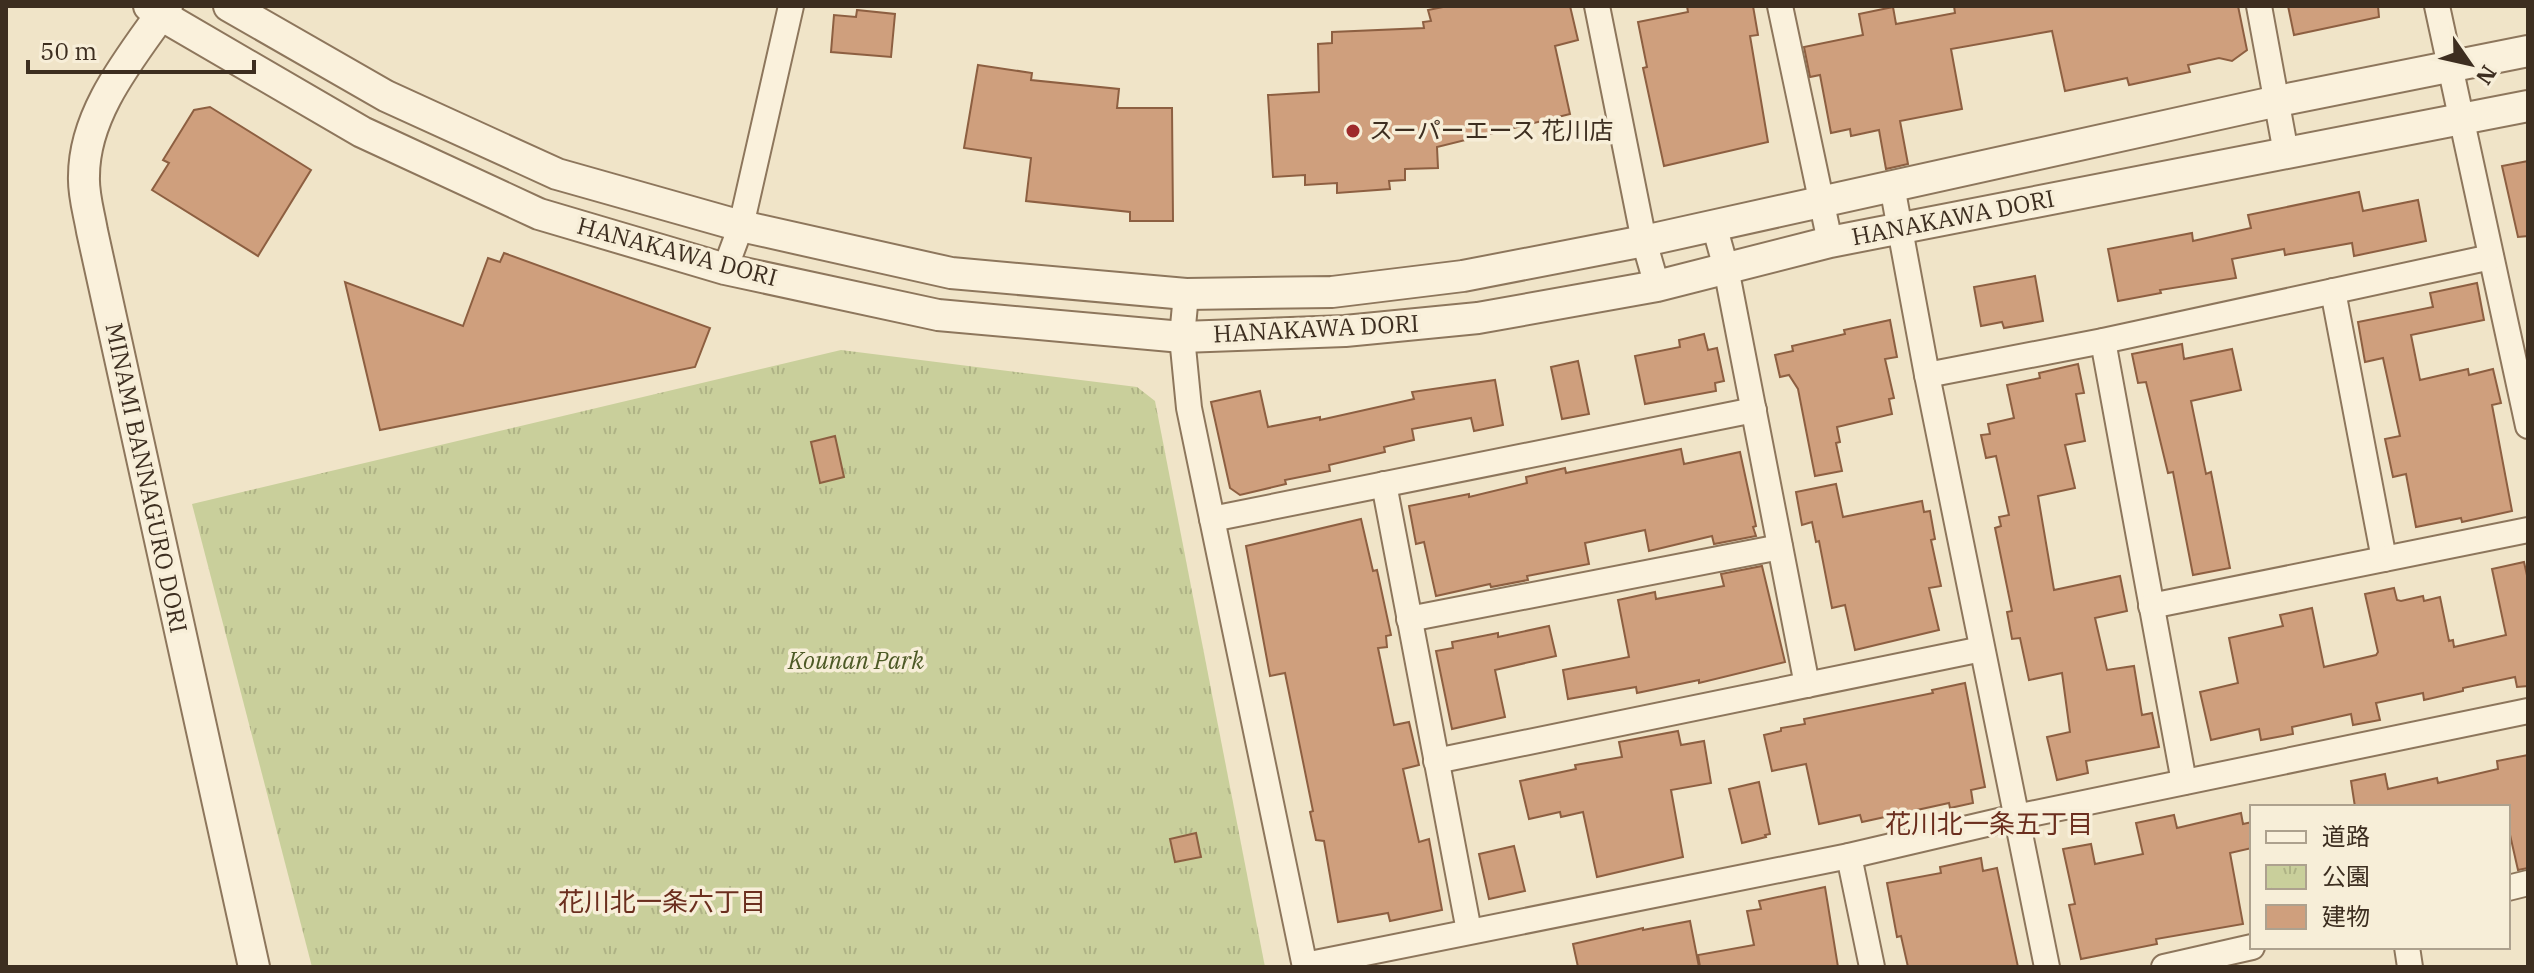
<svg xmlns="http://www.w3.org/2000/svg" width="2534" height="973" font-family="'IBM Plex Serif','Noto Sans JP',serif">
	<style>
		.park { fill: url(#park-tufts) }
		.building { fill: #cf9f7d; stroke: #8d5f41; stroke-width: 2 }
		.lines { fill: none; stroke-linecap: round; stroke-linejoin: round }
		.minor-casing { stroke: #8d765c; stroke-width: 28 }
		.tertiary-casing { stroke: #8d765c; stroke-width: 34 }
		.minor { stroke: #faf1dc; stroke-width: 24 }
		.tertiary { stroke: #faf1dc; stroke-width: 30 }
		.poi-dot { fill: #9e2a2b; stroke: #f7eed8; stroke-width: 3 }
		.labels { text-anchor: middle; stroke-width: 7; stroke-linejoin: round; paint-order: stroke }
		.poi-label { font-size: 24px; fill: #3d2e20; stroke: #f7eed8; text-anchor: start }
		.street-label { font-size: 24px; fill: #3d2e20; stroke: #f7eed8 }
		.park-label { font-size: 24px; font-style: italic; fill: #4d5a26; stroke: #f7eed8 }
		.neighbourhood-label { font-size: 26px; fill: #6b2e1e; stroke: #f7eed8 }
	</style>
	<defs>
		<pattern id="park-tufts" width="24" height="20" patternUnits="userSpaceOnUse" patternTransform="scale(2)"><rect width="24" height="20" fill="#c9cf9b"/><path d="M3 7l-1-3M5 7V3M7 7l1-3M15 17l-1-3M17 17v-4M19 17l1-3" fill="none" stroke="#aeb285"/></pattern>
	</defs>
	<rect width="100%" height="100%" fill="#f0e4c8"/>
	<polygon class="park" points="841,350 1137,387 1155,401 1265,967 312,967 192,504"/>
	<g class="building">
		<polygon points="1448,6 1570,6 1578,40 1555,46 1570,114 1437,147 1438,168 1405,169 1405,180 1389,181 1390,189 1337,193 1337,183 1305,185 1305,175 1273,177 1268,95 1319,92 1318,44 1332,43 1332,32 1424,28 1423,22 1431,21 1428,10"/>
		<polygon points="1687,6 1753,6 1758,35 1750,36 1768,142 1664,166 1643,68 1647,67 1638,22 1688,12"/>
		<polygon points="1954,6 2238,6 2247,50 2232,61 2219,58 2188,65 2190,72 2129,85 2127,78 2065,91 2052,31 1951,49 1962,109 1900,121 1908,164 1886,169 1879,130 1851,136 1850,129 1831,133 1820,75 1810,77 1804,47 1863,35 1859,14 1893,7 1896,24 1955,13"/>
		<polygon points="2288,6 2378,6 2379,17 2294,35"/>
		<polygon points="857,10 895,14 891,57 831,52 834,15 856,17"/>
		<polygon points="978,65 1032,73 1031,80 1119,89 1117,108 1172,108 1173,221 1130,221 1130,212 1026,201 1031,158 964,148"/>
		<polygon points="210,107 311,170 258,256 152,190 169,163 163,160 194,110"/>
		<polygon points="2528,161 2528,236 2518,237 2502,166"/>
		<polygon points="2359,192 2363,211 2418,200 2426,241 2354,256 2352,243 2285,255 2284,249 2232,259 2236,278 2160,290 2161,293 2118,301 2108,249 2192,233 2193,241 2251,228 2248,215"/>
		<polygon points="504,253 710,328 695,367 380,430 345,282 463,326 488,258 500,262"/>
		<polygon points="2035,276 2043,321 2004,328 2002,322 1981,326 1974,287"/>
		<polygon points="2477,283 2484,320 2411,335 2420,380 2468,369 2469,375 2493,369 2501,403 2492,405 2512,511 2462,522 2461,518 2416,527 2406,474 2393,477 2385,439 2400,436 2383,358 2365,362 2358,322 2433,307 2430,293"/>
		<polygon points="1890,320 1897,357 1885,359 1894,398 1889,399 1892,414 1837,427 1840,442 1836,443 1842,471 1815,476 1798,389 1789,375 1780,377 1775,355 1793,351 1792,346 1845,334 1844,330"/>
		<polygon points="1704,334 1708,350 1717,348 1724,381 1715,383 1716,391 1645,404 1635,356 1680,347 1679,340"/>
		<polygon points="2182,344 2184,359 2232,349 2241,390 2191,401 2206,474 2211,472 2230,568 2193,575 2173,472 2168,473 2146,382 2138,383 2132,354"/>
		<polygon points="1578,361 1589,414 1562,419 1551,367"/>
		<polygon points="2078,364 2084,393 2076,394 2085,441 2065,445 2075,488 2038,496 2054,590 2120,576 2127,611 2095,618 2107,670 2134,666 2142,715 2152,713 2159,747 2086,761 2088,773 2057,780 2047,737 2070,732 2062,673 2029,680 2020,638 2012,639 2007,612 2012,611 1995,528 2001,526 1999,517 2009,515 1996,456 1986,458 1981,435 1990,434 1988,424 2014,418 2007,385 2040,378 2039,373"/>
		<polygon points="1495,380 1503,425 1474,431 1471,418 1412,429 1414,440 1384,447 1385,452 1329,465 1330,471 1285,480 1286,484 1240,495 1230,488 1211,402 1260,391 1268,427 1320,417 1320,420 1414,399 1412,392"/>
		<polygon points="835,436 844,477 820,483 811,442"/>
		<polygon points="1681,449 1684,464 1740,452 1756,526 1753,527 1756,536 1714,544 1712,536 1649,551 1645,530 1585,543 1589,564 1527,576 1528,580 1491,587 1490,584 1436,596 1424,542 1416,544 1409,506 1469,494 1469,497 1527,483 1526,477 1565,468 1566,473"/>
		<polygon points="1836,484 1843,517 1922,501 1924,512 1930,511 1935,539 1931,540 1941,586 1929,588 1939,630 1855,650 1845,605 1832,608 1819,541 1816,542 1812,522 1802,525 1796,492"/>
		<polygon points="1361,519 1373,571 1377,570 1391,635 1386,636 1387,647 1378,648 1394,725 1409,722 1419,765 1403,769 1419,842 1429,839 1442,910 1390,921 1388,913 1338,922 1324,841 1316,840 1310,812 1313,811 1285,673 1270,676 1246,546"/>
		<polygon points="2524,562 2528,580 2528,686 2517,687 2515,677 2463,688 2463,691 2424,700 2423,693 2376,703 2380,720 2353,725 2351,714 2292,727 2293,734 2261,740 2259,729 2211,740 2200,692 2238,683 2229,638 2283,626 2280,615 2312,608 2324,667 2376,655 2378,652 2365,594 2394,588 2397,600 2401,601 2423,596 2424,601 2440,597 2449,641 2453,640 2454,647 2506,635 2492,569"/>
		<polygon points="1762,566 1785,662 1699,683 1699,680 1637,693 1636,687 1568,699 1563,670 1629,657 1618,600 1655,592 1656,599 1724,586 1721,574"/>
		<polygon points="1549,626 1556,656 1495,670 1505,717 1452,729 1436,651 1453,648 1452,642 1498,633 1498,637"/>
		<polygon points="1965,683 1985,787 1971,790 1973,803 1950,808 1949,803 1862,822 1860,815 1819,824 1806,764 1772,771 1764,735 1781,731 1781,728 1805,724 1804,719 1933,693 1932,690"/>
		<polygon points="1678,731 1681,745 1704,741 1711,783 1671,790 1683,857 1597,877 1583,812 1561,817 1560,812 1529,819 1520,781 1576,769 1575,765 1622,757 1619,742"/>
		<polygon points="2528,755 2528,868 2518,870 2508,826 2508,807 2355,807 2351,781 2385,774 2388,789 2437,778 2438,783 2498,769 2497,761"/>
		<polygon points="1759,782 1770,834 1765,835 1766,837 1742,843 1729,789"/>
		<polygon points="2241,813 2243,824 2252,822 2252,848 2230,853 2243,924 2156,939 2157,944 2081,959 2069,905 2075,904 2063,849 2091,844 2095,864 2143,854 2136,823 2174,815 2177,828"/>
		<polygon points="1196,833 1201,857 1175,862 1170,839"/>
		<polygon points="1514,846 1525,891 1489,899 1479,854"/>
		<polygon points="1981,858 1983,871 1997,868 2018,967 1908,967 1901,936 1897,937 1887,883 1941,873 1940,867"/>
		<polygon points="1825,887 1838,967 1700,967 1698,955 1754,945 1747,911 1761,909 1759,901"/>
		<polygon points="1690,921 1699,967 1578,967 1573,944 1643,928 1643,930"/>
	</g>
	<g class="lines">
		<g class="minor-casing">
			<g id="minor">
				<polyline points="1597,6 1644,241 1657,286"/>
				<polyline points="1780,6 1830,242"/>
				<polyline points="2259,6 2286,153"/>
				<polyline points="2437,6 2528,426"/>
				<polyline points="1892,186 1927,375 2047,967"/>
				<polyline points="1714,225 1726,268 1807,685"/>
				<polyline points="725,269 741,226 791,6"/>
				<polyline points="2333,291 2384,559"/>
				<polyline points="1186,294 1182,337 1189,408 1305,967"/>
				<polyline points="2103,341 2184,782"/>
				<polyline points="1927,375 2103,341 2491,257"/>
				<polyline points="1384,484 1469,931"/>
				<polyline points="1212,519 1754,410"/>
				<polyline points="2151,606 2528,530"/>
				<polyline points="1409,619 1780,547"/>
				<polyline points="1436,761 1982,649"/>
				<polyline points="1849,856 1872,967"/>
				<polyline points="2508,888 2528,883"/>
				<polyline points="2407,947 2410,967"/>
				<polyline points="1305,965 1849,856 2016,817 2528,711"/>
				<polyline points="2164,967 2252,947"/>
			</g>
		</g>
		<g class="tertiary-casing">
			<g id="tertiary">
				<polyline points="149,6 161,15 362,132 539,214 725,269 938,315 1182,337 1345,331 1478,318 1657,286 1830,242 2528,106"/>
				<path d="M167 6C132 56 84 112 84 176 83 194 89 213 92 231L254 967"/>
				<polyline points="229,6 386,96 557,174 741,226 951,273 1186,294 1332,292 1463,276 1644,241 2278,101 2528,51"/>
			</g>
		</g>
		<use href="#minor" class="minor"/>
		<use href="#tertiary" class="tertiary"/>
	</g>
	<circle class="poi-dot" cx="1353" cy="131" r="8"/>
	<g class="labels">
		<g class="poi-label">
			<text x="1369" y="139">スーパーエース 花川店</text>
		</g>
		<g class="street-label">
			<text transform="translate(1953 218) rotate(-11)" y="8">HANAKAWA DORI</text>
			<text transform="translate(677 252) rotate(15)" y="8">HANAKAWA DORI</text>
			<text transform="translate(1316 329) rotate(-3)" y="8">HANAKAWA DORI</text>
			<text transform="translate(146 478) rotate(78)" y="8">MINAMI BANNAGURO DORI</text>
		</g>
		<g class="park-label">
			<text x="856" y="669">Kounan Park</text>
		</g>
		<g class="neighbourhood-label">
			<text x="1989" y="833">花川北一条五丁目</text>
			<text x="662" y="911">花川北一条六丁目</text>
		</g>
	</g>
	<rect width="2534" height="973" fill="none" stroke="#3d2e20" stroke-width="16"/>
	<rect x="2250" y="805" width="260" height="144" fill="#f7eed8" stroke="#ada18e" stroke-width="2"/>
	<rect x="2266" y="831" width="40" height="12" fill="#faf1dc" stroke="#ada18e" stroke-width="2"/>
	<text x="2322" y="845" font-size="24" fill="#3d2e20">道路</text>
	<rect x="2266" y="865" width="40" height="24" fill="url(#park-tufts)" stroke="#ada18e" stroke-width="2"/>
	<text x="2322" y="885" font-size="24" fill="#3d2e20">公園</text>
	<rect x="2266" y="905" width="40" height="24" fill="#cf9f7d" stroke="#ada18e" stroke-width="2"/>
	<text x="2322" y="925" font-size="24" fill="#3d2e20">建物</text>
	<g transform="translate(2470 64) rotate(124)" stroke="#f7eed8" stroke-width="6" paint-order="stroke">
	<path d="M0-6L14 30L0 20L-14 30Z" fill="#3d2e20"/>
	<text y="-12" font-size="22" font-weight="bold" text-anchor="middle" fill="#3d2e20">N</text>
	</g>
	<path d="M28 60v12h226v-12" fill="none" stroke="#3d2e20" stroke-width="4"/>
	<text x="40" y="60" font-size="24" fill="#3d2e20" stroke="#f7eed8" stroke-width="6" paint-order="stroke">50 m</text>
</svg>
